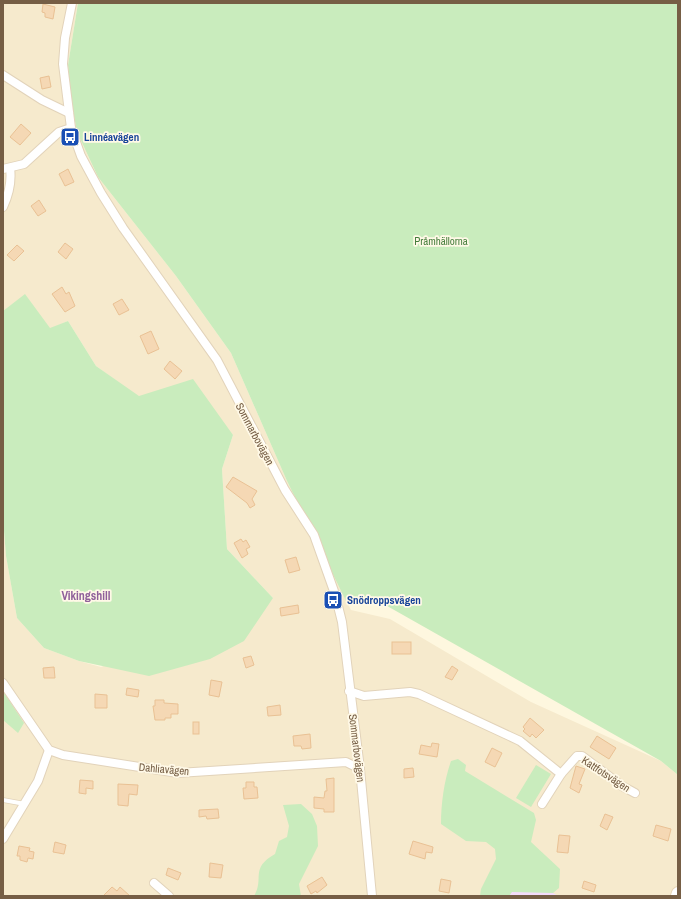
<svg xmlns="http://www.w3.org/2000/svg" width="681" height="899" font-family="'Archivo Narrow',sans-serif">
	<style>
		.residential { fill: #f6eacd }
		.education { fill: #f4dcfa }
		.green { fill: #c9ecbd }
		.building { fill: #f5d8b4; stroke: #e9c194 }
		.lines { fill: none; stroke-linecap: round; stroke-linejoin: round }
		.lane-casing { stroke: #e2d3ba; stroke-width: 5.5 }
		.street-casing { stroke: #e2d3ba; stroke-width: 10 }
		.secondary-casing { stroke: #e8d6b8; stroke-width: 14 }
		.lane { stroke: #fff; stroke-width: 4 }
		.street { stroke: #fff; stroke-width: 8 }
		.secondary { stroke: #fff; stroke-width: 12 }
		.labels { text-anchor: middle; stroke-width: 3.5; stroke-linejoin: round; paint-order: stroke }
		.transit-label { font-size: 11px; font-weight: bold; fill: #164399; stroke: #fff9e7; text-anchor: start }
		.park-label { font-size: 11px; fill: #457d3c; stroke: #fff9e7 }
		.street-label { font-size: 11px; fill: #765e45; stroke: #fff9e7 }
		.neighbourhood-label { font-size: 12px; font-weight: bold; fill: #8f609a; stroke: #fff9e7 }
	</style>
	<rect width="100%" height="100%" fill="#fef7df"/>
	<polygon class="residential" points="3,3 78,3 68,65 71,100 77,132 98,177 176,276 231,353 287,481 351,610 390,619 531,702 661,761 678,775 678,896 3,896 3,518 6,556 17,618 44,648 79,661 101,667 273,598 227,549 222,469 233,435 139,397 96,366 68,321 50,329 25,295 3,311"/>
	<polygon class="education" points="516,874 553,893 558,896 503,896"/>
	<g class="green">
		<polygon points="78,3 678,3 678,775 661,761 373,598 348,605 287,481 231,353 176,276 98,177 77,132 71,100 68,65"/>
		<polygon points="25,294 50,328 68,321 96,366 139,396 193,379 233,435 222,469 227,549 273,598 244,641 210,659 149,676 79,661 44,648 17,618 6,556 3,518 3,311"/>
		<polygon points="3,691 24,723 18,733 3,720"/>
		<path d="M458 759 466 765 465 771 534 813 536 820 531 842 560 869 559 888 553 893 512 892 509 896H480L481 889 496 859 495 849 486 842 466 841 441 824C441 804 444 781 451 761Z"/>
		<polygon points="536,765 551,774 531,807 516,798"/>
		<path d="M301 804 312 814 317 826 318 846 299 884 301 896H254C265 878 249 869 275 854L279 841 287 837 289 826 283 805Z"/>
	</g>
	<g class="building">
		<polygon points="43,4 55,7 53,19 45,17 45,13 42,12"/>
		<polygon points="49,76 51,87 42,89 40,78"/>
		<polygon points="21,124 31,133 20,145 10,137"/>
		<polygon points="68,169 74,182 65,186 59,174"/>
		<polygon points="39,200 46,211 38,216 31,206"/>
		<polygon points="65,243 73,249 66,259 58,252"/>
		<polygon points="17,245 24,251 14,261 7,255"/>
		<polygon points="62,287 66,294 69,292 75,306 65,312 52,294"/>
		<polygon points="122,299 129,310 119,315 113,304"/>
		<polygon points="151,331 159,349 148,354 140,336"/>
		<polygon points="170,361 182,371 175,379 164,369"/>
		<polygon points="233,477 257,491 252,499 255,505 250,508 247,503 226,487"/>
		<polygon points="241,539 243,542 246,540 250,547 246,549 248,554 242,558 234,543"/>
		<polygon points="296,557 300,570 289,573 285,560"/>
		<polygon points="298,605 299,613 281,616 280,608"/>
		<rect x="392" y="642" width="19" height="12"/>
		<polygon points="251,656 254,665 246,668 243,658"/>
		<polygon points="452,666 458,670 452,680 445,677"/>
		<polygon points="54,667 55,678 44,678 43,668"/>
		<polygon points="211,680 222,682 219,697 209,695"/>
		<polygon points="127,688 139,690 138,697 126,695"/>
		<polygon points="95,694 107,695 107,708 95,708"/>
		<polygon points="155,700 164,700 164,703 178,704 178,714 171,714 171,718 165,718 165,720 155,720 153,706 155,706"/>
		<polygon points="280,705 281,715 268,716 267,707"/>
		<polygon points="530,718 544,730 536,738 532,734 530,737 523,731 525,729 523,727"/>
		<rect x="193" y="722" width="6" height="12"/>
		<polygon points="310,734 311,748 302,749 301,746 294,746 293,736"/>
		<polygon points="597,736 616,748 609,759 590,747"/>
		<polygon points="432,743 439,744 437,757 419,754 421,745 431,747"/>
		<polygon points="492,748 502,753 495,767 485,762"/>
		<polygon points="576,766 585,769 579,784 582,785 579,793 570,788"/>
		<polygon points="413,768 414,777 404,778 404,769"/>
		<polygon points="334,778 334,812 324,812 324,809 314,808 314,797 324,798 325,791 327,791 326,779"/>
		<polygon points="80,780 93,781 93,789 86,788 86,794 79,793"/>
		<polygon points="246,782 254,782 254,787 257,787 258,798 244,799 243,788 246,788"/>
		<polygon points="118,784 138,785 137,795 129,794 128,806 118,805"/>
		<polygon points="218,809 219,818 207,819 206,816 199,817 199,810"/>
		<polygon points="605,814 613,817 607,830 600,826"/>
		<polygon points="656,825 671,829 668,841 653,836"/>
		<polygon points="559,835 570,836 568,853 557,852"/>
		<polygon points="413,841 433,847 432,853 426,852 425,859 409,854"/>
		<polygon points="55,842 66,845 64,854 53,852"/>
		<polygon points="19,846 30,848 29,851 34,852 33,859 28,858 27,862 20,860 20,856 17,856"/>
		<polygon points="210,863 223,865 221,878 209,877"/>
		<polygon points="168,868 181,873 178,880 166,875"/>
		<polygon points="322,877 327,885 317,893 316,891 311,894 307,886"/>
		<polygon points="441,879 451,881 449,893 439,891"/>
		<polygon points="584,881 596,885 594,892 582,888"/>
		<polygon points="112,887 117,891 120,887 130,896 103,896"/>
	</g>
	<g class="lines">
		<g class="lane-casing">
			<polyline id="lane" points="3,800 25,804"/>
		</g>
		<g class="street-casing">
			<g id="street">
				<polyline points="72,3 65,38 63,64 71,128 81,156 101,193 123,228 217,360 285,490 314,535 335,594 342,622 360,769 372,896"/>
				<polyline points="3,75 42,100 69,113"/>
				<polyline points="3,169 24,164 59,132 71,128"/>
				<path d="M3 207C9 194 12 182 10 168"/>
				<polyline points="3,683 49,750 63,755 178,773 346,762 360,769"/>
				<polyline points="349,691 364,696 410,692 419,694 520,741 561,774 542,804"/>
				<polyline points="561,774 577,756 582,756 622,786 635,793"/>
				<polyline points="3,839 38,781 49,750"/>
				<polyline points="154,883 169,896"/>
			</g>
		</g>
		<g class="secondary-casing">
			<polyline id="secondary" points="677,896 678,893"/>
		</g>
		<use href="#lane" class="lane"/>
		<use href="#street" class="street"/>
		<use href="#secondary" class="secondary"/>
	</g>
	<defs>
		<g id="bus-square" transform="scale(1)"><rect x="-9" y="-9" width="18" height="18" rx="4" fill="#1a4fb4" stroke="#fff9e7"/><path d="M-5-6H5V4H4V6H2V4H-2V6H-4V4H-5ZM-3.5-4V0h7V-4ZM-3.5 1.2v1.5H-2V1.2ZM2 1.2v1.5H3.5V1.2Z" fill="#fff"/></g>
	</defs>
	<g fill-rule="evenodd">
		<use href="#bus-square" x="70" y="137"/>
		<use href="#bus-square" x="333" y="600"/>
	</g>
	<g class="labels">
		<g class="transit-label">
			<text x="84" y="141">Linnéavägen</text>
			<text x="347" y="604">Snödroppsvägen</text>
		</g>
		<g class="park-label">
			<text x="441" y="245">Pråmhällorna</text>
		</g>
		<g class="street-label">
			<text transform="translate(255 434) rotate(62)" y="4">Sommarbovägen</text>
			<text transform="translate(357 748) rotate(83)" y="4">Sommarbovägen</text>
			<text transform="translate(164 769) rotate(5)" y="4">Dahliavägen</text>
			<text transform="translate(606 774) rotate(33)" y="4">Kattfotsvägen</text>
		</g>
		<g class="neighbourhood-label">
			<text x="86" y="600">Vikingshill</text>
		</g>
	</g>
	<rect width="681" height="899" fill="none" stroke="#765e45" stroke-width="8"/>
</svg>
